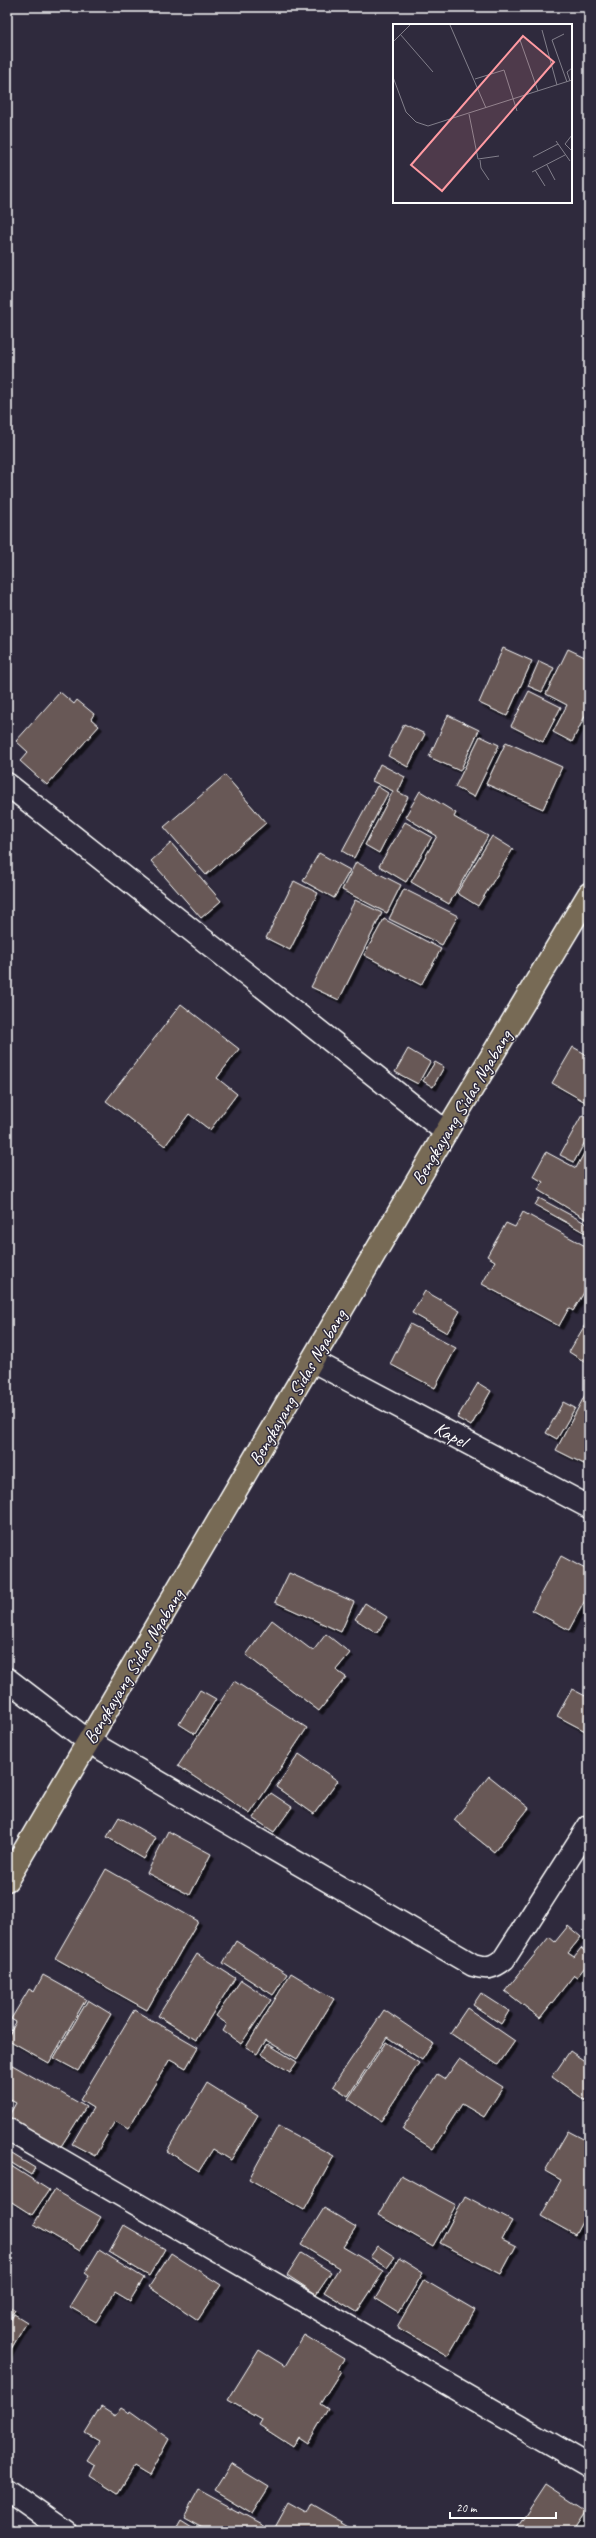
<svg xmlns="http://www.w3.org/2000/svg" width="596" height="2538" font-family="Caveat,sans-serif">
	<style>
		.building { fill: #685856; stroke: #fff; filter: url(#shadow) }
		.lines { fill: none; stroke-linecap: round; stroke-linejoin: round }
		.minor-casing { stroke: #fff; stroke-width: 25 }
		.highway-casing { stroke: #fff; stroke-width: 25 }
		.minor { stroke: #2f2a3d; stroke-width: 22 }
		.highway { stroke: #776a54; stroke-width: 22 }
		.labels { text-anchor: middle; stroke-width: 3; stroke-linejoin: round; paint-order: stroke }
		.street-label { font-size: 19px; fill: #fff; stroke: #2f2a3d }
		.inset-road { fill: none; stroke: #827f8b; stroke-width: 1 }
		.view { fill: #ff9aa2; fill-opacity: 0.15; stroke: #ff9aa2; stroke-width: 2 }
		.inset-edge { fill: none; stroke: #fff; stroke-width: 2 }
	</style>
	<defs>
		<filter id="shadow"><feDropShadow dx="3.5" dy="3.5" stdDeviation="0" flood-color="#0009"/></filter>
	</defs>
	<rect width="100%" height="100%" fill="#2f2a3d"/>
	<filter id="ink" filterUnits="userSpaceOnUse"><feTurbulence type="fractalNoise" baseFrequency=".025" numOctaves="2"/><feDisplacementMap in="SourceGraphic" scale="8" xChannelSelector="R" yChannelSelector="G"/><feConvolveMatrix kernelMatrix="1 2 1 2 8 2 1 2 1" color-interpolation-filters="sRGB"/></filter>
	<g filter="url(#ink)">
		<g class="building">
			<polygon points="503,648 532,661 507,716 479,703"/>
			<polygon points="568,649 589,659 589,708 572,742 553,732 567,705 546,694"/>
			<polygon points="539,661 554,668 542,692 528,686"/>
			<polygon points="529,691 561,707 543,742 511,726"/>
			<polygon points="60,692 74,704 77,700 94,714 91,719 99,726 47,785 20,761 28,752 16,741"/>
			<polygon points="448,715 479,730 460,771 429,757"/>
			<polygon points="404,724 425,734 408,767 388,756"/>
			<polygon points="480,736 499,745 474,797 455,787"/>
			<polygon points="506,742 562,767 543,809 486,784"/>
			<polygon points="380,764 405,777 398,792 408,797 379,853 365,845 393,791 372,781"/>
			<polygon points="225,775 266,823 206,875 164,827"/>
			<polygon points="377,786 388,793 354,858 342,851"/>
			<polygon points="420,791 456,813 454,817 488,836 449,904 411,882 437,836 405,817"/>
			<polygon points="405,822 432,837 406,882 379,866"/>
			<polygon points="492,836 513,849 478,906 457,893"/>
			<polygon points="171,843 221,901 201,918 151,861"/>
			<polygon points="319,853 350,870 334,898 303,881"/>
			<polygon points="356,862 401,885 387,913 342,890"/>
			<polygon points="294,881 318,893 290,950 266,938"/>
			<polygon points="404,889 458,916 442,945 389,919"/>
			<polygon points="355,900 382,913 339,1000 311,987"/>
			<polygon points="384,919 441,949 421,985 364,955"/>
			<polygon points="181,1004 239,1049 217,1078 237,1094 210,1130 189,1114 165,1146 106,1101"/>
			<polygon points="573,1047 589,1056 587,1103 552,1083"/>
			<polygon points="408,1049 430,1062 418,1084 395,1072"/>
			<polygon points="435,1062 444,1067 433,1087 423,1081"/>
			<polygon points="582,1115 589,1119 589,1140 587,1138 574,1162 560,1155"/>
			<polygon points="589,1144 589,1221 538,1190 543,1182 533,1176 546,1152 576,1168"/>
			<polygon points="539,1198 589,1225 589,1235 535,1205"/>
			<polygon points="523,1212 589,1248 589,1284 573,1311 569,1308 559,1326 482,1284 495,1261 487,1256 506,1223 515,1227"/>
			<polygon points="425,1291 460,1311 447,1333 412,1313"/>
			<polygon points="589,1318 589,1355 585,1362 569,1352"/>
			<polygon points="410,1324 456,1348 435,1388 390,1364"/>
			<polygon points="478,1383 491,1391 471,1426 457,1418"/>
			<polygon points="585,1395 589,1397 588,1466 556,1450"/>
			<polygon points="563,1402 575,1408 557,1439 546,1433"/>
			<polygon points="589,1475 589,1487 584,1484"/>
			<polygon points="561,1556 589,1571 589,1593 569,1630 532,1610"/>
			<polygon points="289,1573 354,1602 341,1632 275,1602"/>
			<polygon points="365,1603 387,1617 377,1633 355,1619"/>
			<polygon points="272,1620 313,1651 326,1634 350,1653 336,1670 346,1677 319,1711 246,1655"/>
			<polygon points="234,1681 307,1728 250,1814 178,1766"/>
			<polygon points="572,1689 589,1698 589,1733 557,1716"/>
			<polygon points="200,1690 216,1699 195,1734 179,1724"/>
			<polygon points="299,1754 338,1781 314,1814 276,1787"/>
			<polygon points="489,1776 529,1808 494,1852 454,1820"/>
			<polygon points="271,1793 292,1807 274,1832 253,1818"/>
			<polygon points="119,1817 156,1838 144,1859 107,1837"/>
			<polygon points="168,1831 211,1854 190,1895 147,1873"/>
			<polygon points="106,1869 198,1921 147,2010 55,1958"/>
			<polygon points="568,1926 581,1937 568,1953 574,1957 581,1948 589,1955 589,1962 577,1977 574,1975 540,2018 505,1991 549,1937 555,1942"/>
			<polygon points="236,1941 287,1974 273,1995 223,1963"/>
			<polygon points="197,1954 235,1978 196,2040 158,2016"/>
			<polygon points="291,1973 334,1999 297,2059 266,2040 257,2054 246,2047"/>
			<polygon points="43,1975 86,1999 49,2063 7,2039 16,2022 11,2019 29,1989 34,1992"/>
			<polygon points="241,1980 271,2000 241,2044 223,2031 227,2024 216,2016"/>
			<polygon points="481,1993 509,2011 501,2024 473,2005"/>
			<polygon points="88,2000 111,2014 78,2071 54,2058"/>
			<polygon points="467,2008 515,2041 498,2065 450,2033"/>
			<polygon points="134,2010 198,2047 186,2068 170,2059 128,2129 115,2121 95,2156 72,2144 93,2108 80,2100"/>
			<polygon points="384,2010 433,2043 422,2060 387,2037 348,2096 333,2086"/>
			<polygon points="386,2042 419,2063 381,2121 348,2099"/>
			<polygon points="268,2044 297,2062 290,2072 261,2054"/>
			<polygon points="570,2051 589,2064 589,2103 552,2077"/>
			<polygon points="459,2059 503,2087 484,2117 462,2104 433,2149 402,2129 437,2074 445,2079"/>
			<polygon points="7,2062 86,2107 58,2151 7,2119 16,2103 7,2098"/>
			<polygon points="207,2083 258,2115 231,2160 213,2149 199,2171 167,2151"/>
			<polygon points="278,2126 334,2156 304,2210 249,2179"/>
			<polygon points="568,2131 589,2142 589,2209 575,2235 541,2216 561,2180 545,2171"/>
			<polygon points="7,2151 35,2168 31,2175 7,2160"/>
			<polygon points="8,2164 49,2190 32,2215 7,2199"/>
			<polygon points="401,2175 456,2205 433,2246 378,2215"/>
			<polygon points="54,2190 101,2217 80,2251 34,2224"/>
			<polygon points="465,2196 512,2221 502,2239 516,2246 501,2274 440,2243"/>
			<polygon points="324,2208 356,2227 343,2247 384,2271 357,2312 324,2292 339,2268 301,2245"/>
			<polygon points="124,2225 165,2249 149,2276 109,2252"/>
			<polygon points="378,2246 395,2257 387,2268 370,2257"/>
			<polygon points="99,2250 144,2278 130,2301 115,2292 96,2322 70,2307 89,2276 85,2273"/>
			<polygon points="171,2253 221,2285 198,2320 149,2287"/>
			<polygon points="301,2253 331,2272 316,2294 287,2275"/>
			<polygon points="399,2258 423,2273 399,2313 375,2298"/>
			<polygon points="424,2280 475,2310 448,2356 397,2327"/>
			<polygon points="7,2305 15,2310 7,2323"/>
			<polygon points="14,2314 27,2322 7,2356 7,2327"/>
			<polygon points="304,2335 344,2359 338,2368 341,2371 320,2404 328,2409 308,2443 299,2437 293,2447 259,2425 262,2420 228,2400 259,2350 285,2366"/>
			<polygon points="101,2407 115,2416 121,2408 129,2413 130,2411 169,2439 149,2476 134,2467 118,2493 90,2475 95,2465 87,2460 99,2441 85,2433"/>
			<polygon points="231,2464 269,2487 252,2514 214,2491"/>
			<polygon points="546,2484 586,2510 572,2531 515,2531"/>
			<polygon points="199,2490 265,2526 262,2531 205,2531 206,2529 184,2517"/>
			<polygon points="288,2504 306,2514 311,2504 358,2531 273,2531"/>
			<polygon points="180,2519 199,2531 173,2531"/>
		</g>
		<g class="lines">
			<g class="minor-casing">
				<g id="minor">
					<polyline points="7,784 446,1132"/>
					<polyline points="313,1361 589,1507"/>
					<path d="M7 1679 88 1741 473 1965C487 1969 493 1968 504 1959L589 1826"/>
					<polyline points="7,2129 589,2466"/>
					<polyline points="7,2490 65,2531"/>
				</g>
			</g>
			<g class="highway-casing">
				<polyline id="highway" points="7,1880 446,1132 589,894"/>
			</g>
			<use href="#minor" class="minor"/>
			<use href="#highway" class="highway"/>
		</g>
	</g>
	<g class="labels">
		<g class="street-label">
			<text transform="translate(461 1107) rotate(-59)" y="7">Bengkayang Sidas Ngabang</text>
			<text transform="translate(297 1387) rotate(-60)" y="7">Bengkayang Sidas Ngabang</text>
			<text transform="translate(451 1434) rotate(28)" y="7">Kapel</text>
			<text transform="translate(133 1666) rotate(-59)" y="7">Bengkayang Sidas Ngabang</text>
		</g>
	</g>
	<g transform="translate(393 24)">
		<rect width="179" height="179" fill="#2f2a3d"/>
		<path class="inset-road" d="M57 1 93 84M149 6 164 61M7 10 40 48M171 10 159 16 174 58M127 16 145 67M0 18 17 1M0 53 13 88 23 98 35 102 179 56M82 55 111 46 124 87M177 57 174 48 179 44M76 90 85 135 106 132M179 111 172 120 179 127M163 117 177 137M140 133 165 120M87 136 88 144 96 156M154 141 162 156M142 146 152 162M139 148 172 131"/>
		<path class="view" d="M130 12 161 38 49 167 18 141Z"/>
		<rect width="179" height="179" class="inset-edge"/>
	</g>
	<rect width="596" height="2538" fill="none" stroke="#2f2a3d" stroke-width="24"/>
	<rect x="12" y="12" width="572" height="2514" fill="none" stroke="#fff" stroke-width="1.5" filter="url(#ink)"/>
	<path d="M450 2512v6h106v-6" fill="none" stroke="#ffffff" stroke-width="2"/>
	<text x="456" y="2512" font-size="12" fill="#ffffff" stroke="#2f2a3d" stroke-width="3" paint-order="stroke">20 m</text>
</svg>
